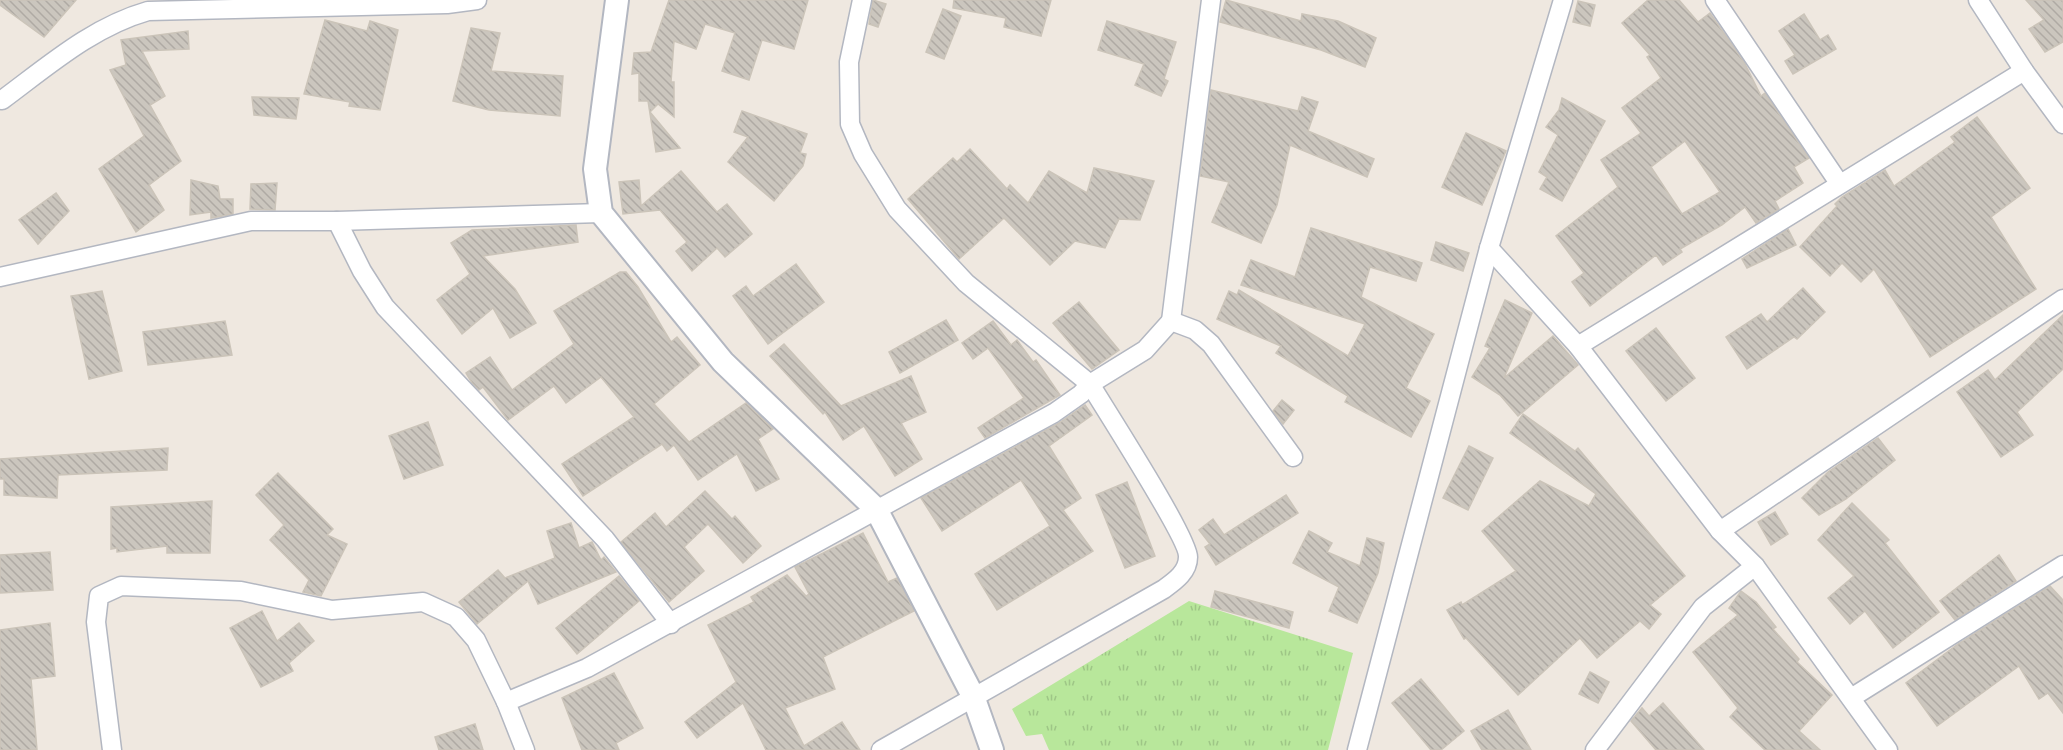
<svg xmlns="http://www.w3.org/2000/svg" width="2063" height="750" font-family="Barlow,sans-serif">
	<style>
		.grass { fill: url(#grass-tufts) }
		.building { fill: url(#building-back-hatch); stroke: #cbc4b9; stroke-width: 1.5; fill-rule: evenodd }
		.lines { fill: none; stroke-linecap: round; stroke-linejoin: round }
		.minor-casing { stroke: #b3b7c1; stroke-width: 21 }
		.tertiary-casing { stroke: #b3b7c1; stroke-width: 26 }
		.minor { stroke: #fff; stroke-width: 18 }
		.tertiary { stroke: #fff; stroke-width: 22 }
	</style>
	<defs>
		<pattern id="grass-tufts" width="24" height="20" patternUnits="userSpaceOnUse" patternTransform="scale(1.5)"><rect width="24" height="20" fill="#b8e79b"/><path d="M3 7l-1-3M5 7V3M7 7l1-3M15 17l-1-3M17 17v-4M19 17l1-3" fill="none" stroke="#9ec686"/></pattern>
		<pattern id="building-back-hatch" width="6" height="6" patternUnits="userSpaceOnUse" patternTransform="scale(1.5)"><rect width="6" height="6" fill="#cbc6be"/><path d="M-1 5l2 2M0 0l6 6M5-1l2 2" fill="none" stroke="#afaaa4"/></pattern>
	</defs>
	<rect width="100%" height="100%" fill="#efe8e0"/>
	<polygon class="grass" points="1189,601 1353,653 1328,750 1049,750 1042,734 1026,736 1012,709"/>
	<g class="building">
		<polygon points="0,0 76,0 44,37 0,5"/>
		<polygon points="669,0 808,0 794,49 762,40 749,80 722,71 735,33 705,24 696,49 674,41 671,82 674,82 674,117 658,104 650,112 680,148 656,152 648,101 639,101 639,73 632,74 634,53 651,52"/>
		<polygon points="873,0 886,4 878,27 869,24"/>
		<polygon points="954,0 1051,0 1041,36 1004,27 1006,18 953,8"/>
		<polygon points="1226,0 1301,21 1302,14 1338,21 1376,38 1365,67 1321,50 1220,22"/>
		<path d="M1648 0H1679L1698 22 1710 13 1744 62 1761 96 1765 93 1809 158 1794 167 1803 183 1775 201 1779 209 1756 223 1745 207 1722 225 1680 249 1682 252 1663 265 1656 255 1590 306 1572 282 1584 273 1556 236 1618 187 1601 160 1641 133 1622 108 1661 78 1647 57 1650 55 1622 23ZM1685 141 1720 192 1682 214 1651 167Z"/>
		<polygon points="2026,0 2063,0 2063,42 2045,52 2029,29 2044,20"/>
		<polygon points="1578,1 1595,5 1590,26 1573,22"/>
		<polygon points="943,9 961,16 944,59 926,52"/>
		<polygon points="1804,14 1820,40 1828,35 1836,49 1793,74 1785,61 1795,55 1779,31"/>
		<polygon points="325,20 367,31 370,21 398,30 380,110 349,106 350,102 304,94"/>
		<polygon points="1107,21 1176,42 1164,79 1168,81 1161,96 1135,85 1144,64 1098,50"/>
		<polygon points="471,28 500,33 491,71 563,76 560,116 489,110 453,101"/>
		<polygon points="188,31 189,49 142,51 165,96 150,105 181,161 149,185 164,210 136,232 99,169 144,136 110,70 126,65 121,40"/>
		<polygon points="1211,90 1298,111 1302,97 1318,102 1308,131 1374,159 1367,177 1290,145 1277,205 1261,243 1212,222 1229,182 1200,176"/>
		<polygon points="252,97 299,98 296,119 254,115"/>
		<polygon points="1562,98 1605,121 1562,201 1540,189 1547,177 1539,172 1558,135 1546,127 1559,110"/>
		<polygon points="742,111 807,134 800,153 806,154 803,166 774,201 728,162 748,137 734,132"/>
		<polygon points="1977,117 2030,188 1991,217 2036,289 1930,357 1874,269 1861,282 1842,263 1830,276 1800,247 1837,206 1835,204 1842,197 1885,170 1894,186 1955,142 1951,137"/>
		<polygon points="1466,133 1506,151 1482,205 1442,187"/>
		<polygon points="970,149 1007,189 1010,185 1028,203 1049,171 1087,193 1094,168 1154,181 1140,220 1119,219 1105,248 1075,241 1050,265 1004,218 959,259 908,199 953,158 957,162"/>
		<polygon points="681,171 717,212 727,204 752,234 725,257 717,248 692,271 676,251 687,242 660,210 623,214 619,182 639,180 641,206"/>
		<polygon points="191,180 218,186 220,199 233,199 233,214 211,218 211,212 190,215"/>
		<polygon points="277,183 275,210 250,209 251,184"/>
		<polygon points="56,193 69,211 38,244 19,220"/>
		<polygon points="576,225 578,242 483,256 515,289 536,323 510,338 493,308 462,334 437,300 470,274 451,243 472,230"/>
		<polygon points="1311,228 1422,263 1416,281 1370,267 1361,297 1434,334 1406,388 1430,401 1411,437 1345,402 1348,396 1276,353 1281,346 1217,319 1229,291 1237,295 1239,290 1348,356 1365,324 1241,285 1251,260 1295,277"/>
		<polygon points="1788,229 1796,245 1747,268 1742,259"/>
		<polygon points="1436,242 1469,253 1463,271 1431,260"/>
		<polygon points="796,264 824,302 768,344 733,296 746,286 753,296"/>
		<polygon points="620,272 626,272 638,287 671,342 677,337 700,365 654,404 689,442 746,403 773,429 758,439 779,479 756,491 737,454 698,480 674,445 667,451 662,444 583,496 562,464 634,417 601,377 566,403 554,386 508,420 483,387 479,390 472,383 466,373 490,357 512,390 574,344 554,311"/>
		<polygon points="1803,288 1825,312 1797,339 1794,337 1747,369 1726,337 1761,314 1767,322"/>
		<polygon points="102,291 122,371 89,379 71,296"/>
		<polygon points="1505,300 1532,313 1504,378 1553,336 1578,365 1518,416 1500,395 1472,377 1490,348 1485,346"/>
		<polygon points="1079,302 1119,350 1092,369 1053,323"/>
		<polygon points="2063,315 2063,369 2017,412 2033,435 2001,457 1957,392 1988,370 1995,380"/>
		<polygon points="946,320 958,340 900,373 889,352"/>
		<polygon points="225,321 232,355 148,365 143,332"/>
		<polygon points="993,321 1011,345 1017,340 1033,362 1036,360 1060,395 985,438 978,428 1024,398 988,348 973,359 962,343"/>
		<polygon points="1656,328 1695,378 1666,401 1626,351"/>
		<polygon points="784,344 841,406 911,376 926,412 901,423 922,459 895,476 864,426 843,440 825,412 823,414 770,356"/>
		<polygon points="1282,400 1294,410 1283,424 1273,411"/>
		<polygon points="1085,405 1092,415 1049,446 1081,498 1063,510 1093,551 997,610 975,574 1050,526 1021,480 942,531 921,498 1059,423"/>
		<polygon points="1523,414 1575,451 1578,448 1685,576 1650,605 1661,614 1649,629 1640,621 1597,658 1580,638 1518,695 1466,638 1464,639 1447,610 1461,602 1462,605 1516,571 1482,531 1540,481 1589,506 1596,494 1510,433"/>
		<polygon points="428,422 443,465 404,479 389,436"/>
		<polygon points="1878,438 1895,460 1846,499 1819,515 1802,498 1828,472"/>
		<polygon points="1469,446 1493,458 1468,510 1443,498"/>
		<polygon points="168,448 167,470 58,475 57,498 4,495 4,479 0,479 0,459"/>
		<polygon points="278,473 333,529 327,535 347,544 321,596 303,592 309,580 270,540 284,525 256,495"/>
		<polygon points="1127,482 1155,556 1125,568 1096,495"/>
		<polygon points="705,491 732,519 735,516 761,546 743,563 708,524 684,547 704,571 669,602 621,542 655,513 666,527"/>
		<polygon points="1286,495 1298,513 1216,565 1205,547 1210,544 1199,530 1213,519 1224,535"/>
		<polygon points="212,501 210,553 167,553 167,546 117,552 117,548 111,549 111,507"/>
		<polygon points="1852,503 1889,540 1885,543 1939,612 1893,648 1865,611 1850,624 1828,598 1854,576 1818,540"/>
		<polygon points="1775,512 1788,534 1771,545 1758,522"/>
		<polygon points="571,523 579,548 592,542 601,560 604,557 616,572 538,604 528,581 477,624 459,602 498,570 505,578 555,558 547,531"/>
		<polygon points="1309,531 1332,543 1327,552 1360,566 1367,538 1384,543 1378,573 1357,623 1329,611 1339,587 1293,563"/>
		<polygon points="863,533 888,582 897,578 914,611 823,657 835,689 785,708 804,746 842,722 860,750 766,750 743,703 697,738 685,722 736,682 708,625 754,602 751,597 787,575 806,596 809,594 795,567"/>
		<polygon points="50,552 53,590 0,593 0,555"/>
		<polygon points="1999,555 2016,581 1955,620 1940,601"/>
		<polygon points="619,576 639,601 577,654 556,628"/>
		<polygon points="2050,586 2063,600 2063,713 2048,693 2039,699 2019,666 1937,726 1906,683 1958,644"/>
		<polygon points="1215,591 1293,612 1289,628 1211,607"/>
		<polygon points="1741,591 1756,602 1776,627 1773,629 1799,659 1797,662 1832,695 1799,731 1820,750 1765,750 1730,717 1738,708 1693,652 1738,615 1729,608"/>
		<polygon points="262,611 277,641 299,623 314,641 289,663 293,671 261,687 230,628"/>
		<polygon points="50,623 55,676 31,679 37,750 0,750 0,630"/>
		<polygon points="1590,672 1609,682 1598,703 1579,694"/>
		<polygon points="614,673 643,728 616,743 619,750 582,750 562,698"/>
		<polygon points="1421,679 1464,731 1441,750 1431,750 1392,703"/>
		<polygon points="1663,703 1704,750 1656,750 1631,721 1642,708 1649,716"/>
		<polygon points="1508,710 1531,750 1482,750 1471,731"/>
		<polygon points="475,724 483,750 439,750 435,737"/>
	</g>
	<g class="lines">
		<g class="minor-casing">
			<g id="minor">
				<polyline points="1715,0 1839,183"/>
				<polyline points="1978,0 2024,71 2063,124"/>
				<path d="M2 100C48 66 92 27 148 11L447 4 477 0"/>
				<polyline points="337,221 362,271 385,307 605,539 671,624"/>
				<polyline points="1489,248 1578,346 1720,531 1755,566 1888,750"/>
				<polyline points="0,277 251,221 337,221 601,213"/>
				<polyline points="1171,321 1211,0"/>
				<polyline points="1578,346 2024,71"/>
				<polyline points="1720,531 2063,299"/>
				<polyline points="1851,698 2063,565"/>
				<polyline points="112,750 96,622 99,596 121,586 241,591 332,610 423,602 456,617 476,640 506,702"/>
				<polyline points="525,750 506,702 587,668 1054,413 1081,394 1090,384 966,283 897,209 863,154 850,124 849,62 862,0"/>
				<path d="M881 750 1164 589C1175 581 1188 572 1188 557 1189 539 1105 409 1090 384L1145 350 1171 321 1195 330 1211 344 1293 457"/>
				<polyline points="1357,750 1489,248 1563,0"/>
				<polyline points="1595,750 1703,607 1755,566"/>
			</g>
		</g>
		<g class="tertiary-casing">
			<polyline id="tertiary" points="617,0 595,169 601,213 723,362 876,509 973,696 992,750"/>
		</g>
		<use href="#minor" class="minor"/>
		<use href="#tertiary" class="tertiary"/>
	</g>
</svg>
